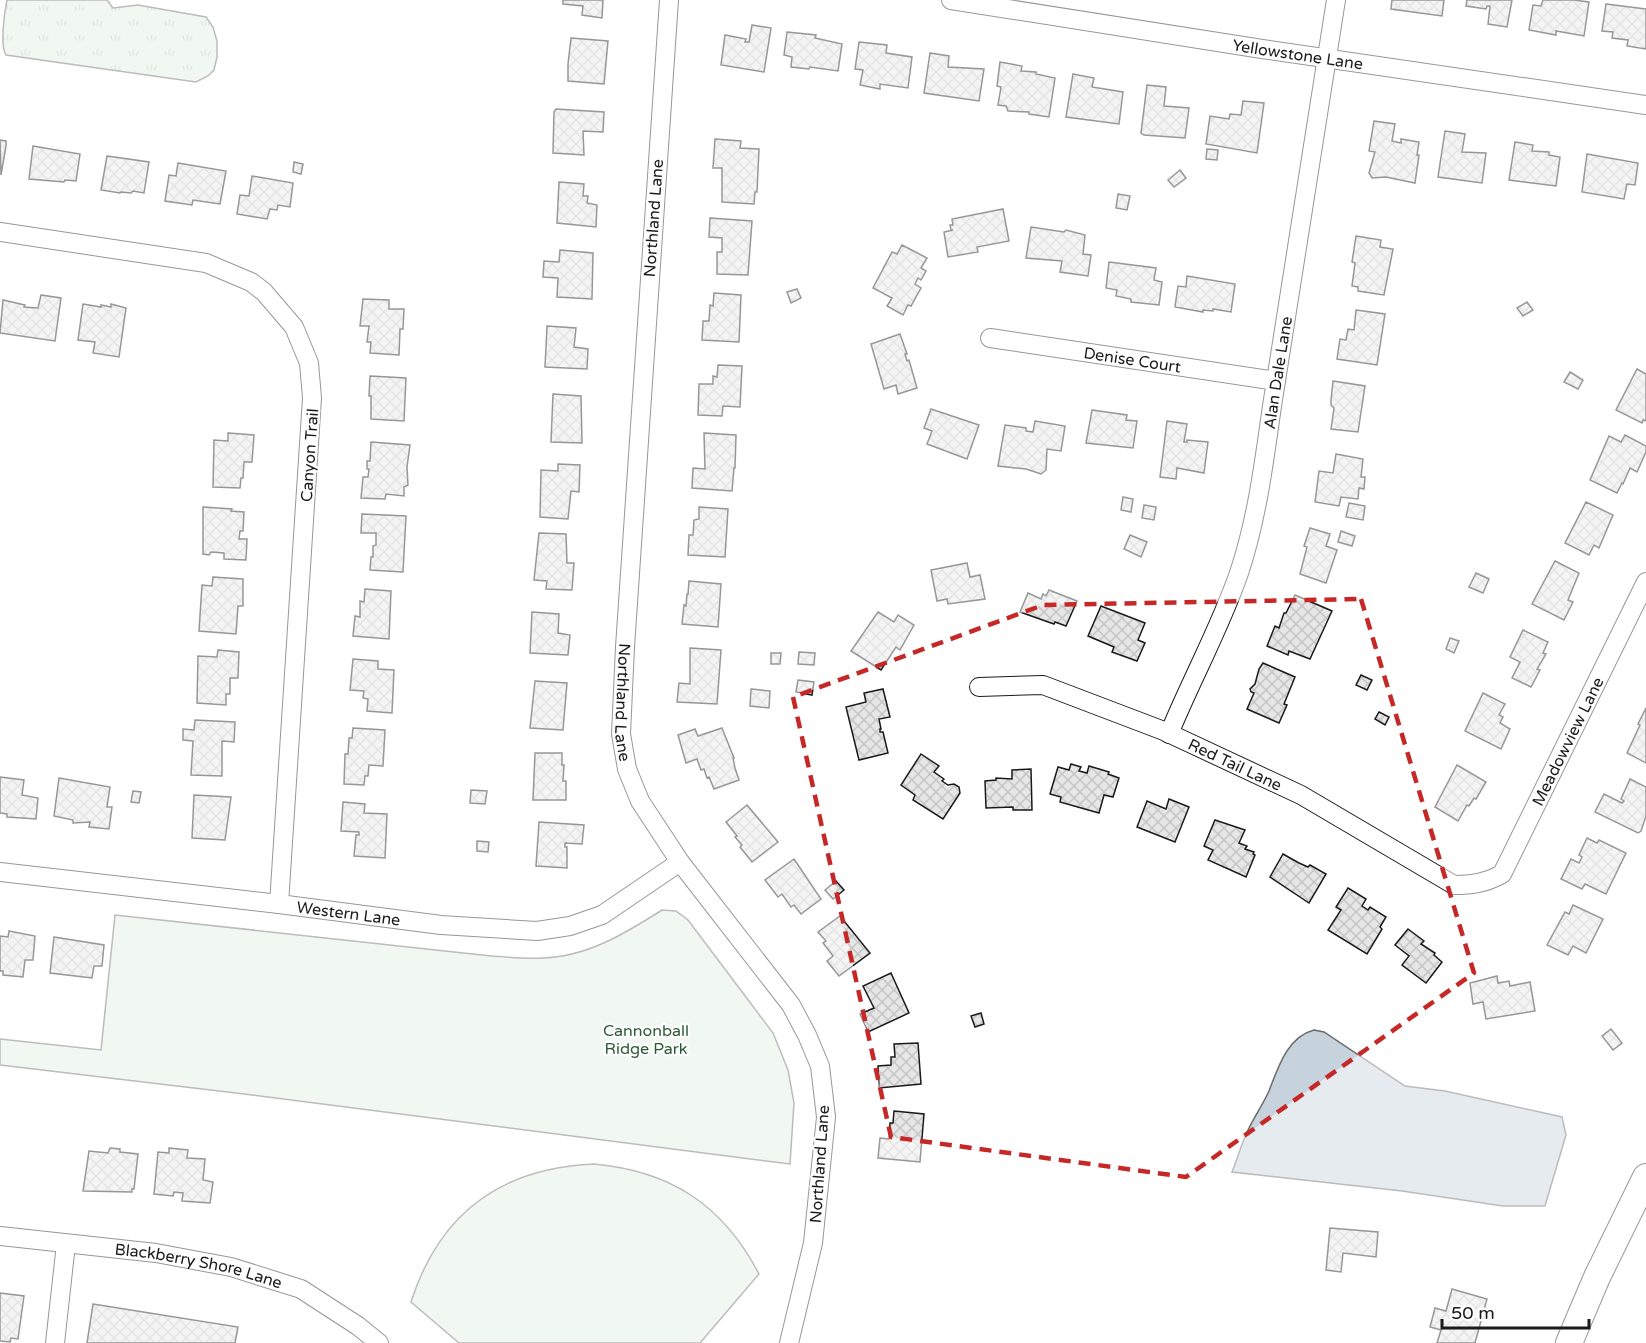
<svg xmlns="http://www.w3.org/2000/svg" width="1646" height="1343" font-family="'Varela Round',sans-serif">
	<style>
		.grass { fill: url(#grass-tufts); stroke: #6a6a6a; stroke-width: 1.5 }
		.green { fill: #e0efe3; stroke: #6a6a6a; stroke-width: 1.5 }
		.water { fill: #c6d2dc; stroke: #6a6a6a; stroke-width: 1.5 }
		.building { fill: url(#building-cross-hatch); stroke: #1a1a1a; stroke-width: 1.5 }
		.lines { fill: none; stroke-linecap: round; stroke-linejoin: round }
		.minor-casing { stroke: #1a1a1a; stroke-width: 20 }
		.secondary-casing { stroke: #1a1a1a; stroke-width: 28 }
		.minor { stroke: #fff; stroke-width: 18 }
		.secondary { stroke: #fff; stroke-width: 26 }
		.marked { fill: none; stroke: #c62828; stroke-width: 4.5; stroke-dasharray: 12 8; stroke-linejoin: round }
		.labels { text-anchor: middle; stroke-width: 4.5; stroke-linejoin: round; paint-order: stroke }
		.street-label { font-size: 16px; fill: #1a1a1a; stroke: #fff }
		.park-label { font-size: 16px; fill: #2b5a34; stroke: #fff }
	</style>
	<defs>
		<pattern id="grass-tufts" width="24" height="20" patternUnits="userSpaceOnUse" patternTransform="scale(1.5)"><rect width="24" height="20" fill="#e0efe3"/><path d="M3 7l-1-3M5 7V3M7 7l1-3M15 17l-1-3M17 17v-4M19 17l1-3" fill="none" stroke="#c0ccc2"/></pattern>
		<pattern id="building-cross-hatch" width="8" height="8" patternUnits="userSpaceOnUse" patternTransform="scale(1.5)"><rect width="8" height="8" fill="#e6e6e6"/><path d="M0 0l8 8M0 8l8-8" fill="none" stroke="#c5c5c5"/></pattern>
	</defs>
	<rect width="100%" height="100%" fill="#fff"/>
	<path class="grass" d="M7 0H107L113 8 138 5 206 17 213 27 217 41V57L214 70 208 76 196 82 6 55C0 46 4 14 7 0Z"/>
	<g class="green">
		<path d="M662 910 676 911 688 920 773 1033 788 1070 794 1103 790 1164 236 1093 0 1065V1039L101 1050 115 915 491 956C508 957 525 959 542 958 587 957 626 933 662 910Z"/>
		<path d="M594 1164C671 1171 723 1205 759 1274L700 1343H459L411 1302C439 1214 501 1168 594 1164Z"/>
	</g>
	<path class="water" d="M1314 1030 1324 1032 1405 1086 1445 1091 1562 1117 1566 1135 1545 1206H1503L1402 1191 1232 1172C1238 1157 1242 1142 1249 1128 1255 1116 1263 1104 1269 1091 1278 1068 1287 1037 1314 1030Z"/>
	<g class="building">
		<polygon points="563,0 603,0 602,18 582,15 583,6 563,4"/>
		<polygon points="1392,0 1444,0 1442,16 1391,9"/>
		<polygon points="1467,0 1512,0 1507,27 1488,24 1490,6 1487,6 1486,9 1466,6"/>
		<polygon points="1543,0 1574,0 1589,2 1584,36 1556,31 1556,35 1529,30 1533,5 1541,6"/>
		<polygon points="1606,4 1646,9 1646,49 1627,46 1628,40 1612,38 1613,32 1602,31"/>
		<polygon points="752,25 771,28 764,72 721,65 725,35 746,39 745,42 749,42"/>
		<polygon points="787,32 816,35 815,38 842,44 838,71 810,67 809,69 791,67 792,57 784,55"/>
		<polygon points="571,38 608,41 604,84 568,81 568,64"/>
		<polygon points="859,42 887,45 886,53 912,57 908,88 880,84 880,89 860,85 863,70 855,69"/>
		<polygon points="930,53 949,56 948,67 984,69 979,101 924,93"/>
		<polygon points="1000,62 1022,66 1021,71 1036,72 1036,74 1055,78 1049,117 1029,114 1029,112 1008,111 1006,106 998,105 1001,87 997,86"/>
		<polygon points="1073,74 1094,78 1092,87 1123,92 1119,124 1066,117"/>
		<polygon points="1147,85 1166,87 1164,106 1189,108 1185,138 1144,135 1141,133"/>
		<polygon points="1243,101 1264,103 1257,153 1206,144 1210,116 1229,119 1230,114 1241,115"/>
		<polygon points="556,109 604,112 603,132 583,131 584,155 553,153 554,112"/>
		<polygon points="1374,121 1395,124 1392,141 1401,143 1401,139 1419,142 1417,155 1419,155 1415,183 1386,177 1372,178 1369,173 1375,152 1369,151"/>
		<polygon points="1445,131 1465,134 1462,152 1486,153 1482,183 1438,177"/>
		<polygon points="715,139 741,141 740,148 759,149 757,192 755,192 754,204 722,202 722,168 713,168"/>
		<polygon points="0,140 6,141 6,146 1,175"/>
		<polygon points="1515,142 1533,145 1532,151 1549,152 1549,155 1560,157 1556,186 1509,180"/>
		<polygon points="33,146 80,154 76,181 65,180 64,182 29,179"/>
		<polygon points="1207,149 1218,150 1217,160 1206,159"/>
		<polygon points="1587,154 1638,163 1635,185 1627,184 1624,199 1582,192"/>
		<polygon points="107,156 149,162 144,193 133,191 131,193 121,192 120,193 101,190"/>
		<polygon points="294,162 303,164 301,174 293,172"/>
		<polygon points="178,163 226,171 220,204 193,200 192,205 165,201 169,175 176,176"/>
		<polygon points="1180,170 1186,178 1174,187 1168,180"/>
		<polygon points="252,176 293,183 290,207 278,205 277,210 270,209 267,219 237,214 240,195 249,196"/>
		<polygon points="559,182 584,184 583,196 588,196 587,203 597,205 596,227 557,223"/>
		<polygon points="1118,194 1130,196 1127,210 1116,208"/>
		<polygon points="1003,209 1009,241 977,247 978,252 948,257 944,232 953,230 951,230 950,225 953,225 952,219"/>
		<polygon points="710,218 752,221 748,275 717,274 717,252 722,252 722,238 709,237"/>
		<polygon points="1031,227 1064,232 1066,230 1085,235 1083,254 1091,255 1088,276 1060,272 1062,261 1026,258"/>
		<polygon points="1356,236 1381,240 1380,247 1393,249 1384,295 1358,291 1358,287 1352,286 1355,263 1352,262"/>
		<polygon points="902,245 927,258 921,268 926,271 921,280 918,278 915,284 921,288 911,306 908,305 903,315 887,306 892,298 873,288 892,252 897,254"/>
		<polygon points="560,250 593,253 592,299 557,297 558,278 543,277 544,261 559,262"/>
		<polygon points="1109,262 1156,268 1154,280 1162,282 1159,305 1131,302 1131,299 1116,296 1117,290 1106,288"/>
		<polygon points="1187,276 1235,284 1231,312 1213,309 1213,311 1203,310 1203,312 1175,307 1178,286 1186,287"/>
		<polygon points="797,289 801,298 791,303 787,292"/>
		<polygon points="714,293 741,295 739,342 702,340 703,321 709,321 710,305 713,306"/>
		<polygon points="41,295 61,298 55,341 0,333 3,300 25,305 24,307 38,308"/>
		<polygon points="363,299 389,300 389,309 404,309 403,329 400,329 399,355 370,353 371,342 367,342 369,326 360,326"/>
		<polygon points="1527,302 1533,310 1523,316 1517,308"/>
		<polygon points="83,304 101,307 101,305 111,307 111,304 126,308 119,357 93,353 95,342 78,340"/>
		<polygon points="1356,310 1385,314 1377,365 1337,359 1340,339 1346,340 1348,329 1354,330"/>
		<polygon points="547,326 576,328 574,347 588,349 587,369 545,367"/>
		<polygon points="900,334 907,354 905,354 907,361 909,360 917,388 898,394 896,385 884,389 871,344"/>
		<polygon points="718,365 742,366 740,407 723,406 722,416 698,415 699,384 713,384 713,376 717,377"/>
		<polygon points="1637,369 1646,374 1646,421 1643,420 1642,423 1616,410"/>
		<polygon points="1570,372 1583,380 1578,389 1564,382"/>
		<polygon points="370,376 406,378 404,421 371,419 371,396 369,396"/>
		<polygon points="1333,381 1365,386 1358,432 1331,429 1334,408 1331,405 1331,400"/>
		<polygon points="553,394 581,396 582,443 551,442"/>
		<polygon points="931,409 979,425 967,459 927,444 932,431 924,428"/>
		<polygon points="1092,410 1127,415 1126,420 1137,421 1133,448 1086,443"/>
		<polygon points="1035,421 1065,426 1061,451 1047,449 1046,470 1041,474 1026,469 998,466 1005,425 1026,428 1026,431 1033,432"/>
		<polygon points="1167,421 1187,424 1184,442 1187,442 1187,440 1208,442 1204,473 1177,468 1176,479 1160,477"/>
		<polygon points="228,433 254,435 252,462 244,462 243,478 241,478 240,488 213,487 214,440 228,441"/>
		<polygon points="704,433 736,435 735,468 734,468 732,491 692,488 693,468 705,469"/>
		<polygon points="1625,435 1646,446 1646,452 1637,472 1630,468 1623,484 1622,483 1617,493 1590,480 1609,436 1621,442"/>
		<polygon points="371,442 410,445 407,467 408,485 404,487 404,496 386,494 385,499 361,498 363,477 368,477 369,469 367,469 367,461 370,461"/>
		<polygon points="1336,454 1363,459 1361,477 1365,477 1364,489 1359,488 1358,499 1341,497 1339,506 1315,502 1319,471 1333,473"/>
		<polygon points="558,464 580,465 579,492 571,491 568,519 540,517 541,470 558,471"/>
		<polygon points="1123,497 1133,499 1131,512 1121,510"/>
		<polygon points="1586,502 1613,515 1599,548 1594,545 1589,555 1565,543"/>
		<polygon points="1349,503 1365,506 1363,520 1346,517"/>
		<polygon points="1144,505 1156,507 1154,520 1142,518"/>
		<polygon points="203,507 232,509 231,511 244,512 243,531 240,531 239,539 247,539 246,560 224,559 224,553 211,552 209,555 203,554"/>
		<polygon points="699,507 728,509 725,557 688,555 689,535 693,535 694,520 699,519"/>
		<polygon points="362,514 406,516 403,572 370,570 371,557 373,557 373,546 376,545 376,533 361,533"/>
		<polygon points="1310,528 1330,534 1326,546 1337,550 1326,583 1300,574 1307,547 1304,546"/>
		<polygon points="1341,531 1355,536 1352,546 1338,542"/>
		<polygon points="539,533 566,534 567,563 574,563 572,590 546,589 547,581 534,580"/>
		<polygon points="1130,535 1147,542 1141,557 1124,549"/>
		<polygon points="1555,561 1579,573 1568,600 1573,602 1564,620 1532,604"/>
		<polygon points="967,563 970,577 980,575 985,599 948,604 947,599 937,601 931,570"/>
		<polygon points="1476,573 1489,579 1483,593 1469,587"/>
		<polygon points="213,577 243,579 243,606 238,606 236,634 199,631 202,585 212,586"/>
		<polygon points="689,581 721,584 718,627 682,624 684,605 686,606 687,594 688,594"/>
		<polygon points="365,589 391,591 389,639 353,636 355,616 360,617 360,601 364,602"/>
		<polygon points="1049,590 1077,601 1066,626 1055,622 1054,624 1020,612 1028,593 1041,599 1043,594 1046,596"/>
		<polygon points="1295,595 1332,611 1310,659 1289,651 1288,655 1267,646 1275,626 1279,628 1284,613 1286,613"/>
		<polygon points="1101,606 1145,623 1138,640 1145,643 1137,661 1112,652 1114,647 1088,636"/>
		<polygon points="532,612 559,614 558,633 570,635 568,655 530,653"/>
		<polygon points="878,612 894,622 898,615 914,625 900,650 896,647 881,670 851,651"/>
		<polygon points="1523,630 1548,642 1543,653 1546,654 1537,669 1540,670 1531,687 1512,678 1520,662 1510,657"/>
		<polygon points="1450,638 1459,641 1454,653 1446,649"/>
		<polygon points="690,648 721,650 717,704 677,702 679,683 690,684"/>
		<polygon points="218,650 239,652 238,678 230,678 230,694 226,694 226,705 197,703 198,656 217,657"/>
		<polygon points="799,652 815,653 814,665 798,664"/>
		<polygon points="771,653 781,653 780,664 771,664"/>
		<polygon points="353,659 378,661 378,669 394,670 392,713 367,711 368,699 363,698 364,691 350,690"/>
		<polygon points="1263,663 1295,677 1284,704 1287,705 1279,723 1247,709 1254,693 1251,692 1250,689 1255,684 1259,669"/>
		<polygon points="1361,675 1372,680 1367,690 1356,685"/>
		<polygon points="798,680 814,682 812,695 796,692"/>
		<polygon points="535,681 567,683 563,730 530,728"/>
		<polygon points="751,689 770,691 769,708 750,706"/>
		<polygon points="883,689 890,717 879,719 881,729 880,729 880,732 883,732 888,753 859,760 846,707 866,702 864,693"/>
		<polygon points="1483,693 1505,704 1499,715 1503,717 1500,723 1510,729 1501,749 1465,731"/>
		<polygon points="1646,708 1646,763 1627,753 1640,725 1638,724"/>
		<polygon points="1379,712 1389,717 1385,725 1375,719"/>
		<polygon points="195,720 235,722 234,742 222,741 222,776 191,775 193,741 183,740 183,729 194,730"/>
		<polygon points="353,728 385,730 383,766 369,765 368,776 365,776 364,785 344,784 345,754 348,754 349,738 352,738"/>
		<polygon points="722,728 734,758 733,758 735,768 739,780 714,789 709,777 707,778 704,769 701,770 697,759 686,763 678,735 695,729 698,736"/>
		<polygon points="535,753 562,753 562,765 564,765 563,781 566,781 566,800 533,800"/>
		<polygon points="921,754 939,766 934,772 944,779 942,781 948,785 954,784 959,787 960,793 943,819 913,800 915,795 901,785"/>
		<polygon points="1071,764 1081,767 1079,771 1087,773 1089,766 1109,772 1108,774 1119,778 1113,797 1104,795 1099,813 1060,802 1061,797 1050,794 1058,767 1069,770"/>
		<polygon points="1457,765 1486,782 1476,799 1474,798 1469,806 1467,805 1458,821 1435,807"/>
		<polygon points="1031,769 1032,810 1013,810 1013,807 986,808 985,781 996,780 996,778 1012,779 1012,770"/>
		<polygon points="0,777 24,780 22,795 38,798 36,819 7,817 7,814 0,813"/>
		<polygon points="59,778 110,787 107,807 112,807 109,829 89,827 90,822 73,823 73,820 54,816"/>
		<polygon points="1630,779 1646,787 1646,816 1641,831 1638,833 1595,812 1604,794 1622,803 1624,801 1621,799"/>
		<polygon points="471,790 487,791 485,804 470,803"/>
		<polygon points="133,791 141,792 139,803 131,802"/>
		<polygon points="194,795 231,797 225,840 192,838"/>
		<polygon points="1169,799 1189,807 1175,842 1137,827 1147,801 1166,809"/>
		<polygon points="343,802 365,804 364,813 387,814 385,858 354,856 356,835 359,835 359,832 341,831"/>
		<polygon points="747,805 778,842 752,862 740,847 742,845 735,837 737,836 726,822"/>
		<polygon points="1215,820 1245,830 1239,843 1247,846 1245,849 1254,852 1253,854 1255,855 1246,877 1208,860 1213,850 1204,846"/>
		<polygon points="539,822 584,825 582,844 565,843 565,847 567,847 567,868 536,866"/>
		<polygon points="1587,838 1597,843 1599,840 1626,853 1606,894 1585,884 1582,889 1561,879 1571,859 1579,863 1582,857 1579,855"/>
		<polygon points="477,841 489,842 488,852 477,851"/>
		<polygon points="1283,854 1299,863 1308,867 1310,865 1326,874 1309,903 1270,877"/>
		<polygon points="794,859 821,899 801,914 794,905 791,907 782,894 778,897 765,880"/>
		<polygon points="836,881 844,890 833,899 825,890"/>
		<polygon points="1348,888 1366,899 1362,906 1368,910 1370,907 1386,917 1380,927 1382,929 1367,954 1328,930 1341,910 1336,907"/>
		<polygon points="1573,905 1603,919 1586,953 1573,946 1568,955 1547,945 1565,912 1569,914"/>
		<polygon points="840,916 870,953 839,976 827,961 833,956 823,943 826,941 818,932"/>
		<polygon points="1408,929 1424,941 1421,944 1435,953 1434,955 1442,962 1426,983 1402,965 1409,956 1395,945"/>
		<polygon points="9,931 35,936 33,960 25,960 23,977 3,975 3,971 0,971 0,936 8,937"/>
		<polygon points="54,937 104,945 102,966 94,966 92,978 50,973"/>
		<polygon points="891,973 909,1013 868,1032 860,1014 874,1008 863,986"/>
		<polygon points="1497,976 1498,983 1509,981 1510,986 1530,982 1535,1011 1486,1019 1483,1002 1473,1004 1470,983"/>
		<polygon points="981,1013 984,1024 975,1027 971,1016"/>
		<polygon points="1611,1029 1622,1043 1613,1050 1602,1036"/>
		<polygon points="918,1043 921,1084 879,1088 878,1066 891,1065 891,1057 895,1057 894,1044"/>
		<polygon points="894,1111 924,1114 920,1162 878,1158 880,1138 889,1139 890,1123 893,1123"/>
		<polygon points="110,1148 120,1149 120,1152 138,1154 134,1189 132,1189 132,1192 83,1191 89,1151 108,1153"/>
		<polygon points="169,1148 188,1150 187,1158 205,1159 203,1180 213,1182 210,1203 182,1201 183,1193 174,1192 173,1196 154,1194 158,1152 169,1153"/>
		<polygon points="1330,1228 1378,1232 1376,1257 1343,1253 1341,1272 1326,1270"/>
		<polygon points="1452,1289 1487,1299 1475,1343 1437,1343 1441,1330 1430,1327 1435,1308 1446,1311"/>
		<polygon points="0,1293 24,1296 18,1339 11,1338 10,1342 0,1341"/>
		<polygon points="93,1304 238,1327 235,1343 87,1343"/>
	</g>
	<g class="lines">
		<g class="minor-casing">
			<g id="minor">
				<path id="s1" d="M669 0 625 647 621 734 627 769 640 801 680 862 791 1005 807 1035 820 1066 826 1117 813 1243 789 1343"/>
				<path id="s2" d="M951 0 1262 49 1646 105"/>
				<polyline points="0,232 206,263 251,282 264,292 294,327 309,363 312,398 279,904"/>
				<path id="s3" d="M990 338 1276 381"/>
				<path id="s4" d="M979 687 1043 685 1164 731 1301 795 1454 885C1472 885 1486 883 1502 874L1646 582"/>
				<path id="s5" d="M1169 734C1191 680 1220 628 1239 573 1257 519 1264 463 1272 406L1336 0"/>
				<path id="s6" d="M0 872 279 904 441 925 537 931 570 926 602 915 680 862"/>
				<path id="s7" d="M0 1236 156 1253 231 1267 301 1289 358 1326 379 1343"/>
				<polyline points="55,1343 66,1244"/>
			</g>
		</g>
		<g class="secondary-casing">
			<polyline id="secondary" points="1569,1343 1597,1277 1646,1177"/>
		</g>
		<use href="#minor" class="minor"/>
		<use href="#secondary" class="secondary"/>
	</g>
	<path d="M0 0H1646V1343H0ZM1361 599 1474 973 1186 1177 891 1137 793 697 1043 605Z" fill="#fff" fill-opacity=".55" fill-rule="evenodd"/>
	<path class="marked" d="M1361 599 1474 973 1186 1177 891 1137 793 697 1043 605Z"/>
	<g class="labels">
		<g class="street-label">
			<text dy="6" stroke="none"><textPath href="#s2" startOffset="351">Yellowstone Lane</textPath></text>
			<text transform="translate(653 218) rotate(-86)" y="6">Northland Lane</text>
			<text dy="6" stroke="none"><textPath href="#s3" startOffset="144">Denise Court</textPath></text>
			<text dy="6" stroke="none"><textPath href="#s5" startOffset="380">Alan Dale Lane</textPath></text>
			<text transform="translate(309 455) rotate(-86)" y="6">Canyon Trail</text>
			<text dy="6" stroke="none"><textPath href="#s1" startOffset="704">Northland Lane</textPath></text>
			<text dy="6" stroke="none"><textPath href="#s4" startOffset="720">Meadowview Lane</textPath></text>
			<text dy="6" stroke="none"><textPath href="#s4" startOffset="272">Red Tail Lane</textPath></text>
			<text dy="6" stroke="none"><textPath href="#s6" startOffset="351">Western Lane</textPath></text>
			<text transform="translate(819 1164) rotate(-86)" y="6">Northland Lane</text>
			<text dy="6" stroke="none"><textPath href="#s7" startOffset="201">Blackberry Shore Lane</textPath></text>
		</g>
		<g class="park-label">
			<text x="646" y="1036">Cannonball<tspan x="646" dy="18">Ridge Park</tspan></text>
		</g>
	</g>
	<path d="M1442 1319v9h147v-9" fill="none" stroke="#1a1a1a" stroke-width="3"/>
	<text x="1451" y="1319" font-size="18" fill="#1a1a1a" stroke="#ffffff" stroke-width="4.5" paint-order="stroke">50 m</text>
</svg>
